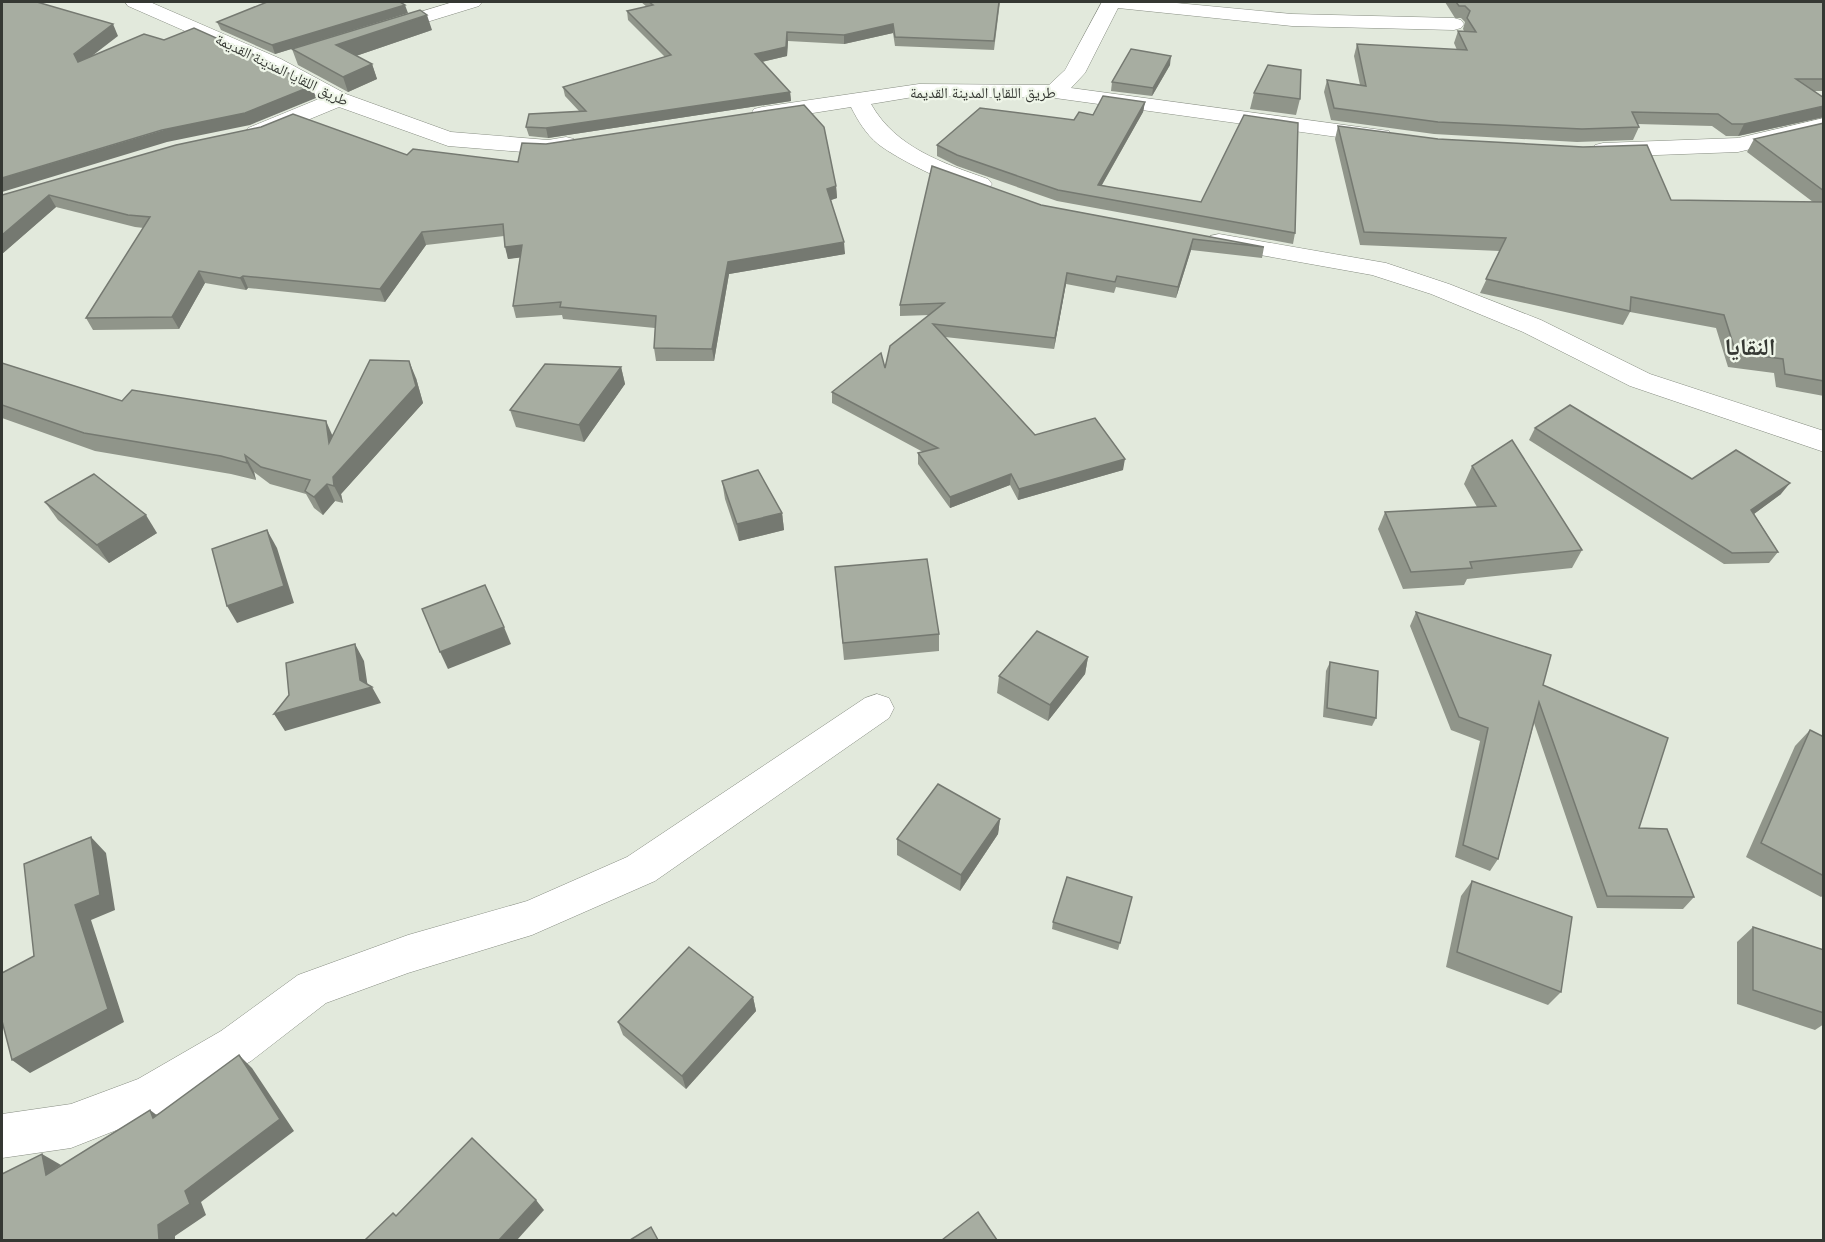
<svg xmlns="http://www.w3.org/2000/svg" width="1825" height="1242" font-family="'DM Sans','Noto Naskh Arabic',sans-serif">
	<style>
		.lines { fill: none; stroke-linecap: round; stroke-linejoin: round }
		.minor-casing { stroke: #868c81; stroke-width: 1 }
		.minor { fill: #fff; fill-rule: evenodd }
		.wall { fill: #90958a }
		.shaded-wall { fill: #757971 }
		.building { fill: #a7ada1; stroke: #757971; stroke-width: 1.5 }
		.labels { text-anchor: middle; stroke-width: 4.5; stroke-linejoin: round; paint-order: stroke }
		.far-street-label { font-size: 15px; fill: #353833; stroke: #eff6e9 }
		.district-label { font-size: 24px; font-weight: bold; fill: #353833; stroke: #eff6e9 }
	</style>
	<rect width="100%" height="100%" fill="#e2e9dc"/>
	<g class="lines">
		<g class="minor-casing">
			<g id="minor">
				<polygon points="125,2 150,2 281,59 346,94 451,132 548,140 566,137 574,139 577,144 574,149 548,154 448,146 339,107 264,138 256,140 248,138 245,133 248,128 321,98 267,67 128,6"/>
				<polygon points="453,2 482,2 479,6 391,33 377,33 374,29 377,25"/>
				<path d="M1102 2H1166L1292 14 1454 18 1461 20 1464 24 1461 28 1454 30 1292 26 1118 8 1085 73 1071 88 1389 131 1392 136 1389 141 1381 143 1055 98 919 96 871 104C896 148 943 163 988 179L992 184 988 189C966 195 897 159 878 144 866 134 858 121 851 107L762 121 754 119 751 114 754 109 762 107 919 84 1049 85 1065 70Z"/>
				<polygon points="1824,118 1824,132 1738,152 1603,157 1595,155 1592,150 1595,145 1603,143 1738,138"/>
				<polygon points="1219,234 1386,263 1449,284 1541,320 1650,374 1824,431 1824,452 1630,386 1523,332 1431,294 1372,275 1210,246 1207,241 1210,236"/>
				<polygon points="877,694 889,698 894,708 889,718 655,881 532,935 408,973 326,1003 251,1061 165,1111 71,1148 2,1158 2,1114 71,1104 138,1079 221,1031 298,975 408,935 527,901 627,857 865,698"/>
			</g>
		</g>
		<use href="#minor" class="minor"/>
	</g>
	<g class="wall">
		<polygon points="641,2 1000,2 994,50 895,46 893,33 844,44 788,41 787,56 762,62 790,92 791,101 548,138 529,136 526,127 579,111 565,96 563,87 665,57 628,20 627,11 647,7"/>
		<polygon points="1445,2 1824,2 1824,91 1814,91 1824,98 1824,117 1738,136 1726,136 1712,126 1637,124 1639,127 1633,140 1577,142 1434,134 1331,120 1324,92 1327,80 1360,85 1354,56 1357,44 1457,50 1454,43 1458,31 1464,31 1463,29 1465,22 1461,18 1455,18"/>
		<polygon points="408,13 275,54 221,30 217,22"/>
		<polygon points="432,30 356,56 372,64 377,79 348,92 298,65 292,49"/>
		<polygon points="1170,65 1152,96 1111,91 1112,82"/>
		<polygon points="1254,93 1300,99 1296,115 1250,109"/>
		<polygon points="1145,102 1143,112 1102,185 1295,233 1293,244 1057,201 957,166 937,156 937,145 1074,120"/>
		<polygon points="1824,123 1824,396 1776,387 1774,373 1728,367 1716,328 1630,312 1623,325 1480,293 1500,251 1360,245 1335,139 1338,126 1671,200 1813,202 1747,152 1754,139"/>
		<polygon points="407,155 518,162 836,186 837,198 831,200 845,254 729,274 714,361 656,361 654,348 655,328 563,319 562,315 516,318 513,306 520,257 508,259 504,236 426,245 385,302 248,288 246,290 205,283 179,329 93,330 86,318 144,228 135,227 56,207 2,254 2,195"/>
		<polygon points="1041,205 1264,247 1262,258 1191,250 1176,298 1116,287 1114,293 1066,284 1054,349 945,337 1035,435 1123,470 1018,500 1010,485 950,508 918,464 918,453 923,452 832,403 832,392 885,368 930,315 900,316 900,305"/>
		<polygon points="2,363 122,401 332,435 416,378 423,403 341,494 343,503 335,501 323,515 314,508 306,494 270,484 254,472 256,480 231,474 95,451 2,418"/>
		<polygon points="621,367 625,384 584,442 516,427 510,410"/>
		<polygon points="1535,428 1692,479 1781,494 1754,514 1778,552 1769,563 1724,564 1529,440"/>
		<polygon points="1472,466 1582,550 1572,568 1467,579 1464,585 1403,589 1378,529 1385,512 1477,507 1464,484"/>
		<polygon points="722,481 782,513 784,530 739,541 725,499"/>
		<polygon points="45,502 157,533 109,563 58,520"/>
		<polygon points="835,567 939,634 939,651 844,660"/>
		<polygon points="1416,612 1543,685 1639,828 1694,897 1683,909 1597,908 1534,723 1498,859 1490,871 1455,857 1480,741 1451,730 1410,626"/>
		<polygon points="1088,657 1085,674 1048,721 997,693 999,676"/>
		<polygon points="1330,662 1376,718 1372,726 1323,717 1326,671"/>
		<polygon points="1810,730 1824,737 1824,895 1821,897 1746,857 1795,746"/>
		<polygon points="1000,819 998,834 960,891 897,855 897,839"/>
		<polygon points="1472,881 1561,992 1548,1005 1446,967 1461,896"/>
		<polygon points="1132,897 1118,950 1052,929 1053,922"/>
		<polygon points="1753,927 1824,950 1824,1024 1815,1030 1737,1004 1737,942"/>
		<polygon points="753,997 756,1011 686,1089 623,1035 618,1022"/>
	</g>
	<g class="shaded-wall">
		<polygon points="405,5 408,13 275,54 272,45"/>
		<polygon points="427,15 432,30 341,61 336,45"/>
		<polygon points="113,24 118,36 79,66 74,54"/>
		<polygon points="893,24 893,33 844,44 844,35"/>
		<polygon points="787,32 788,41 787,56 756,63 755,54"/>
		<polygon points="1171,56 1170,65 1152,96 1153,88"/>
		<polygon points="372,64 377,79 348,92 343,77"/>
		<polygon points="312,86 316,98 250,125 167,142 2,192 2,178"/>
		<polygon points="790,92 791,101 548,138 546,128"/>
		<polygon points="1145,102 1143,112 1096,195 1098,185"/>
		<polygon points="1824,106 1824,117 1738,136 1744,124"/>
		<polygon points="836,186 837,198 828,201 827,189"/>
		<polygon points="49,195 56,207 2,254 2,235"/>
		<polygon points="422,232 426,245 385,302 380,289"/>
		<polygon points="1193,239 1191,250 1176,298 1178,287"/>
		<polygon points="844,242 845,254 729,274 714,361 712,349 728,262"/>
		<polygon points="522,245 525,257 508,259 505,247"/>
		<polygon points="199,271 205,283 179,329 172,317"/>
		<polygon points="1067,273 1066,284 1054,349 1055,338"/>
		<polygon points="243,276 248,288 246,290 240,278"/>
		<polygon points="409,361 416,378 423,403 341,494 343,503 334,486 333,477"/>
		<polygon points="621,367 625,384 584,442 579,425"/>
		<polygon points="326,421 334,439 329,443"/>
		<polygon points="245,455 254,472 256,480 247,463"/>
		<polygon points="1125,459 1123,470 1018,500 1019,489"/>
		<polygon points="1011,474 1010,485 950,508 950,497"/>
		<polygon points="1790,483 1781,494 1743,522 1751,510"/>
		<polygon points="327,484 335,501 323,515 314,497"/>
		<polygon points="782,513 784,530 739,541 737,524"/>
		<polygon points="146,515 157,533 109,563 97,545"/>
		<polygon points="267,530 277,548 294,603 237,623 227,606"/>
		<polygon points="504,627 511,644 448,669 440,652"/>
		<polygon points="355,644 364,661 368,688 372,687 381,703 285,731 274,714 360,680"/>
		<polygon points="1088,657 1085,674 1048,721 1050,705"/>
		<polygon points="1000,819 998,834 960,891 961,875"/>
		<polygon points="91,837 106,853 115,910 91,920 124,1022 30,1073 12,1060 75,905"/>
		<polygon points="753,997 756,1011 686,1089 682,1076"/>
		<polygon points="239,1055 252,1068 294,1131 201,1202 206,1215 175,1236 175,1240 159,1240 158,1225"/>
		<polygon points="150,1110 166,1122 153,1118"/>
		<polygon points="42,1154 61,1165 46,1175"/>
		<polygon points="536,1200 544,1210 517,1240 499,1240"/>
	</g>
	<g class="building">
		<polygon points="2,2 37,2 113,24 74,54 78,62 144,34 164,40 194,28 261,58 312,86 245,113 162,130 2,178"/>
		<polygon points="267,2 400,2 405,5 272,45 217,22"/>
		<polygon points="649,2 999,2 994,41 895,37 893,24 844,35 787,32 786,47 755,54 790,92 546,128 526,127 529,114 586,111 563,87 671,55 627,11 653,5"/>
		<polygon points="1456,2 1824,2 1824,79 1796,79 1824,98 1824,106 1744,124 1732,124 1718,114 1632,112 1639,127 1582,129 1438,122 1334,108 1327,80 1366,86 1357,44 1467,50 1458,31 1476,32 1467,18 1470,11 1465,6 1459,6"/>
		<polygon points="420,10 427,15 336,45 372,64 343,77 292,49"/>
		<polygon points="1131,49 1171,56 1153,88 1112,82"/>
		<polygon points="1268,65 1301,70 1300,99 1254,93"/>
		<polygon points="1103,96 1145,102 1098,185 1201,202 1244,115 1298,123 1295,233 1058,190 957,155 937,145 980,108 1074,120 1079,112 1093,115"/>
		<polygon points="804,105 824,127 836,186 827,189 844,242 728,262 712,349 654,348 656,316 560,307 561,302 513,306 522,245 505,247 503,224 422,232 380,289 243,276 240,278 199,271 172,317 86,318 150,217 128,215 49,195 2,235 2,195 176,145 261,127 293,114 407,155 413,149 518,162 522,143 546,144"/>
		<polygon points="1824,123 1824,191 1754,139"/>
		<polygon points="1338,126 1438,139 1583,147 1647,145 1671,200 1824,202 1824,381 1785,374 1783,359 1736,353 1724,315 1631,297 1630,311 1486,279 1506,238 1364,232"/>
		<polygon points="932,166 1041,205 1264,247 1193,239 1178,287 1117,276 1115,282 1067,273 1055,338 933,324 1035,435 1095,418 1125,459 1019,489 1011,474 950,497 918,453 938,448 832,392 881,353 885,368 890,346 944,303 900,305"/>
		<polygon points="370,360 409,361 416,386 333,477 334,486 327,484 314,497 305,491 310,480 261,467 245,455 247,463 221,456 84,433 2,405 2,363 122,401 132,390 326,421 329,443"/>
		<polygon points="545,364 621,367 579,425 510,410"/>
		<polygon points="1570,405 1692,479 1736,450 1790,483 1751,510 1778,552 1732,553 1535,428"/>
		<polygon points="1512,440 1582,550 1470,562 1472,568 1411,572 1385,512 1496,506 1472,466"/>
		<polygon points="758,470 782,513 737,524 722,481"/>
		<polygon points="94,474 146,515 97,545 45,502"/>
		<polygon points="267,530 284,586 227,606 212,549"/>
		<polygon points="927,559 939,634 843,643 835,567"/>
		<polygon points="485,585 504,627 440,652 422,609"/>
		<polygon points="1416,612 1551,655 1543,685 1668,738 1639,828 1667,829 1694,897 1607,896 1539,702 1498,859 1463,845 1488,728 1459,717"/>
		<polygon points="1037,631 1088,657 1050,705 999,676"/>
		<polygon points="355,644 360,680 372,687 274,714 289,695 286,663"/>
		<polygon points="1330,662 1378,671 1376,718 1327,708"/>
		<polygon points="1810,730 1824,737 1824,876 1761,843"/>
		<polygon points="938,784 1000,819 961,875 897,839"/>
		<polygon points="91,837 100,895 75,905 108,1009 12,1060 2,1021 2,973 34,956 24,864"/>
		<polygon points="1067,877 1132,897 1120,943 1053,922"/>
		<polygon points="1472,881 1572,917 1561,992 1457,952"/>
		<polygon points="1753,927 1824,950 1824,1013 1753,990"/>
		<polygon points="689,947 753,997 682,1076 618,1022"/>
		<polygon points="239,1055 280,1119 185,1191 190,1204 158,1225 159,1240 2,1240 2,1174 42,1154 46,1175 150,1110 153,1118"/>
		<polygon points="472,1138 536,1200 499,1240 365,1240 393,1213 396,1216"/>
		<polygon points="978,1212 997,1240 942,1240"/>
		<polygon points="651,1227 658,1240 630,1240"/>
	</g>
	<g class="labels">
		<g class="far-street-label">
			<text transform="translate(282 70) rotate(26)" y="5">طريق اللقايا المدينة القديمة</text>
			<text x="983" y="98">طريق اللقايا المدينة القديمة</text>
		</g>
		<g class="district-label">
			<text x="1750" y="355">النقايا</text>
		</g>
	</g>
	<rect width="1825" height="1242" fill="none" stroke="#353833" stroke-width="6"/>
</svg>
